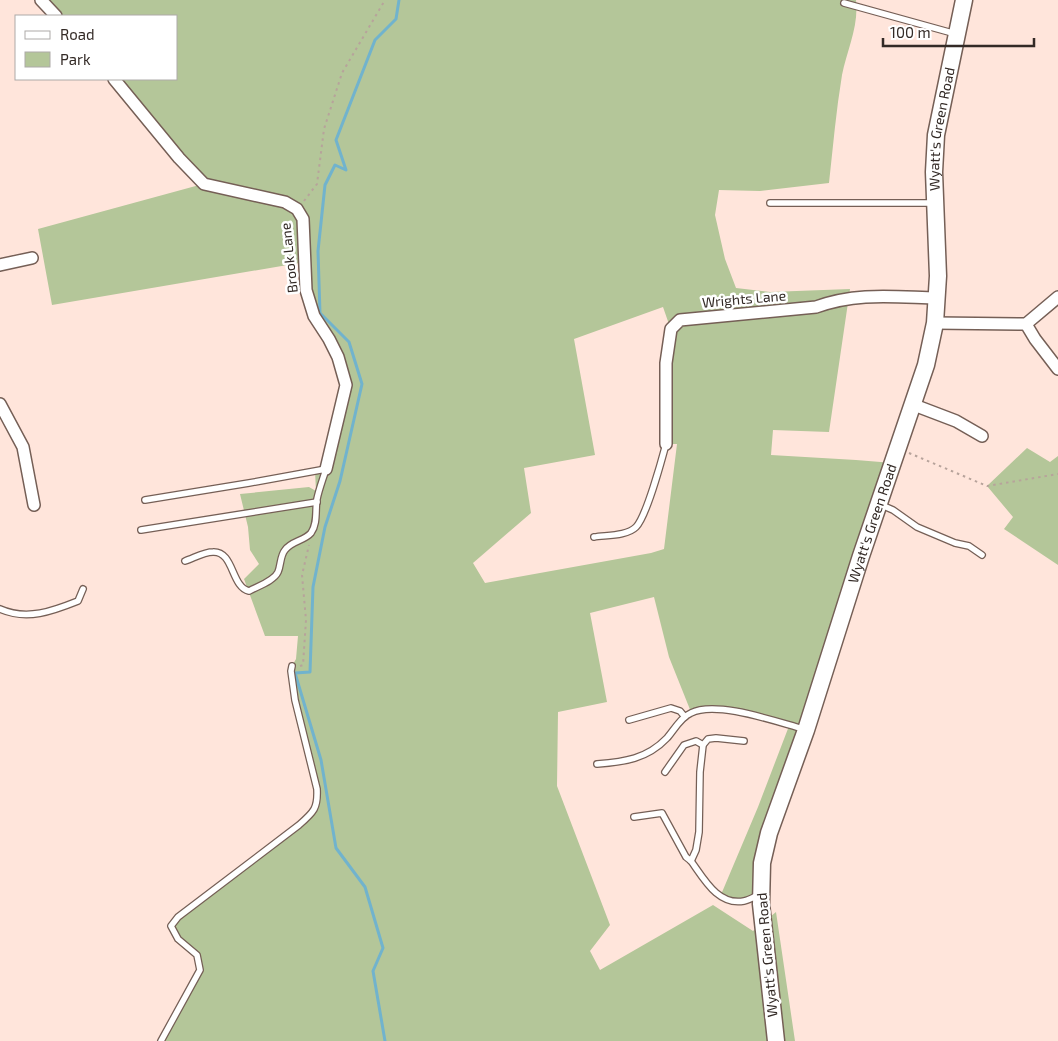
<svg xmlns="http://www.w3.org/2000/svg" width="1058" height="1041" font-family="'Exo 2',sans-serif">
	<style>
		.green { fill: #b4c699; fill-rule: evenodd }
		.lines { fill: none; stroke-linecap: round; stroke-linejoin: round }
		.stream { stroke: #71b3cd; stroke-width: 3 }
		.lane-casing { stroke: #755f56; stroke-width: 8 }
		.street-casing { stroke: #755f56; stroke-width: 14 }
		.secondary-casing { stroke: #755f56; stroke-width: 19 }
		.path { stroke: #b7a39b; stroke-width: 2; stroke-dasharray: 2.5 4; stroke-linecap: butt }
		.lane { stroke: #fff; stroke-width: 5.5 }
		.street { stroke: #fff; stroke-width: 11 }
		.secondary { stroke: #fff; stroke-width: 16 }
		.labels { text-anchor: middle; stroke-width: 5; stroke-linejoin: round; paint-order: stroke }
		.street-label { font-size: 14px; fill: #332a26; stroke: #fff }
	</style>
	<rect width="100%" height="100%" fill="#ffe5db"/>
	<g class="green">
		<path d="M43 0H856C859 26 847 50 842 75 836 111 833 147 829 183L760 191 719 190 715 215 725 259 736 288 770 292 850 289 829 432 773 430 771 455 856 460 893 463 806 730 760 894 744 901 720 897 758 807 789 726 727 709 691 712 669 657 654 597 590 613 607 702 558 712 557 786 610 925 590 951 600 970 713 905 753 931 776 912 795 1041H161L200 970 197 955 178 939 171 926 299 825 318 802 303 730 292 666 296 659 298 636H265L244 579 259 564 250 550 248 527 240 494 309 487 316 491 315 471 326 469 346 385 314 316 305 262 52 305 38 229 203 184 114 79H176V16H56ZM663 307 671 330 666 444H677L664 549 651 553 485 583 473 563 531 513 524 468 595 455 574 339Z"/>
		<polygon points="1027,448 1050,462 1058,456 1058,565 1004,529 1013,517 987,486"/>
	</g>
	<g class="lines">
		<polyline class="stream" points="385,1041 373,971 383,948 365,887 336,848 321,760 295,673 310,672 313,587 325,527 340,481 362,384 349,342 320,313 318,251 325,185 335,165 346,170 336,140 375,40 396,19 399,0"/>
		<g class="lane-casing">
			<g id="lane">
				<polyline points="844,3 956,34"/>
				<polyline points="770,203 933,203"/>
				<polyline points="145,500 249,483 326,469"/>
				<polyline points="879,504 893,510 917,527 955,543 969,546 982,555"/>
				<polyline points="141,530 317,502"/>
				<path d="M594 537C607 535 627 536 636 527 646 517 662 459 666 444"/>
				<path d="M185 561C194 558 204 552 213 552 234 551 231 587 249 591 258 586 274 581 278 572 281 565 280 556 285 550 291 541 304 541 311 533 318 523 315 510 317 499 319 489 323 479 326 469"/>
				<path d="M0 609C27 621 53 611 78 601L83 589"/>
				<polyline points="629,720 671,708 680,711 685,717"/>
				<path d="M597 764C624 762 647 759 667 738 674 730 681 717 691 713 716 700 777 722 804 729"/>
				<polyline points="665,772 684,745 696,741 703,745"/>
				<path d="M634 817 662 813 686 857 691 861C704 879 718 906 744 901 749 900 754 897 758 895"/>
				<polyline points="691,861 696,850 699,832 700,772 703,745 708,739 716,738 744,741"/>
				<path d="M161 1041 200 970 197 955 178 939 171 926 178 917 299 825C314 812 318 808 317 789L295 700 291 671 292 666"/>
			</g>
		</g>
		<g class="street-casing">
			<g id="street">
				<polyline points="41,0 56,16"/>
				<polyline points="114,79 179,158 204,184 285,202 297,209 303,219 306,290 314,316 329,339 338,357 346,385 326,469"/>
				<polyline points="0,265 32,258"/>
				<polyline points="935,323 1026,324 1058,297"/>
				<polyline points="1026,324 1035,339 1058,369"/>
				<polyline points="0,404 23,447 34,505"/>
				<polyline points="914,405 956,421 982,436"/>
				<path d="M666 444V363L671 329 680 320 816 307C857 292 894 297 937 298"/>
			</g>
		</g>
		<g class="secondary-casing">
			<g id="secondary">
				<path id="s1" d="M776 1041 761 904 762 863 769 833 806 730 861 556 926 365 935 323 938 276 934 172 936 135 964 0"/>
			</g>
		</g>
		<g class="path">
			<polyline points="304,201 317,184 324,129 342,73 385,0"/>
			<polyline points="909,453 987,486 1058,474"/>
			<polyline points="300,666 303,665 306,620 302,575 309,545"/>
		</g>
		<use href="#lane" class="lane"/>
		<use href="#street" class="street"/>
		<use href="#secondary" class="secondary"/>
	</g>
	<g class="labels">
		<g class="street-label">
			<text dy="5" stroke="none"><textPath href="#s1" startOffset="941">Wyatt's Green Road</textPath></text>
			<text transform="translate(289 258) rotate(-96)" y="5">Brook Lane</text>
			<text transform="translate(744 299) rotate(-5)" y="5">Wrights Lane</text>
			<text dy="5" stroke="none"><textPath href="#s1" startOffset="536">Wyatt's Green Road</textPath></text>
			<text transform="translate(767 955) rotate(-95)" y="5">Wyatt's Green Road</text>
		</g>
	</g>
	<rect x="15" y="15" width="162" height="65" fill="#ffffff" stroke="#adaaa8"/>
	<rect x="25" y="31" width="25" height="8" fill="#ffffff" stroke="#adaaa8"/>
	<text x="60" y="40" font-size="15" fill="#332a26">Road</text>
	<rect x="25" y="52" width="25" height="15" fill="#b4c699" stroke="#adaaa8"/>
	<text x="60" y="65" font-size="15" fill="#332a26">Park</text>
	<path d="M883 38v8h151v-8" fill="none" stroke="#332a26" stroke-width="2.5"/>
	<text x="890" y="38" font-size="15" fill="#332a26" stroke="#ffffff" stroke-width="4" paint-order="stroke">100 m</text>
</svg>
